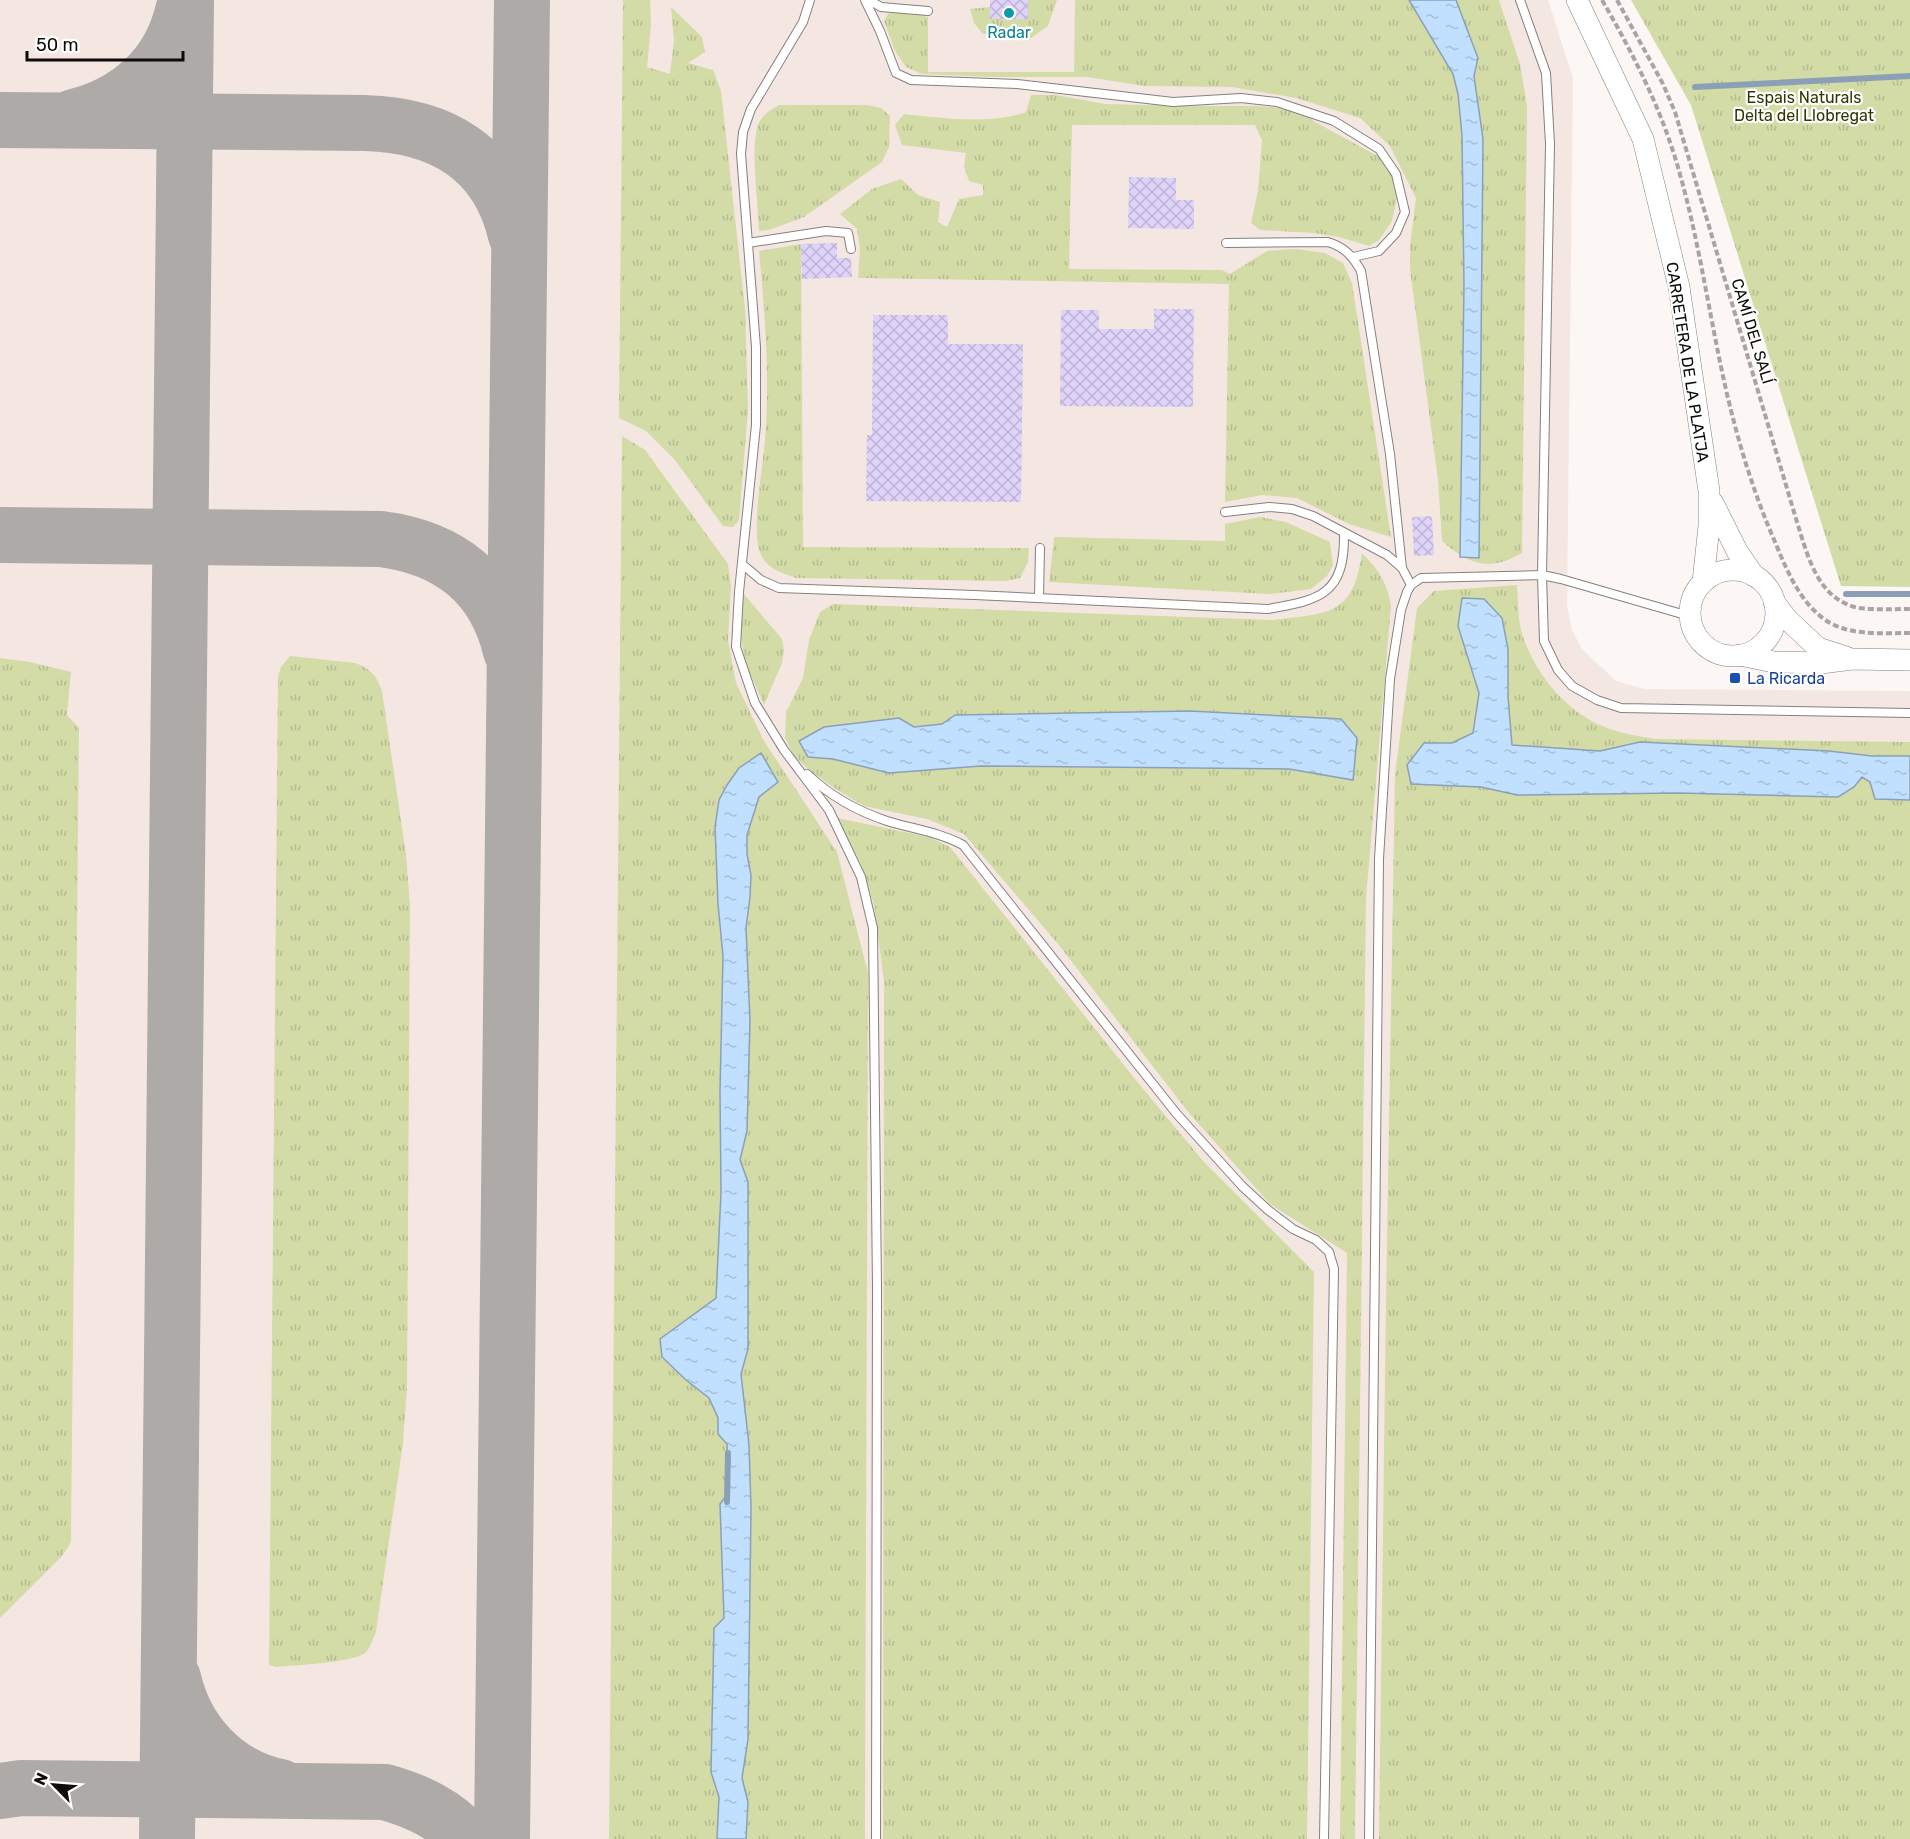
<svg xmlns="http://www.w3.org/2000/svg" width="1910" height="1839" font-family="Rubik,sans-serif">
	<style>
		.built { fill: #f4e7e2 }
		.grass { fill: url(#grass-tufts) }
		.water { fill: url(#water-ripples); stroke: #8ba0b6; stroke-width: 1.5 }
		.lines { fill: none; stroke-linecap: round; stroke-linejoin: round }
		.stream { stroke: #8ba0b6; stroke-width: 6 }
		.taxiway { stroke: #aeaaa8; stroke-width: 56 }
		.building { fill: url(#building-cross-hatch) }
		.service-casing { stroke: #85807e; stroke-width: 10 }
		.tertiary-casing { stroke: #85807e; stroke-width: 22 }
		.path { stroke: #a9a4a3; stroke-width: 4; stroke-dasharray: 6 3; stroke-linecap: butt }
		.service { stroke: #fff; stroke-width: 8 }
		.tertiary { stroke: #fff; stroke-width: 21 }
		.culture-dot { fill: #0f9aa8; stroke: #fff; stroke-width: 2 }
		.transit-dot { fill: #1a4fb4; stroke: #fff; stroke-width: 2 }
		.labels { text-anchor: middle; stroke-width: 4.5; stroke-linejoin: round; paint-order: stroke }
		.culture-label { font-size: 16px; fill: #0d838f; stroke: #fff }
		.park-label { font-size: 16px; fill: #323701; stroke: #fff }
		.street-label { font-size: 16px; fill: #0d0b0a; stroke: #fff }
		.transit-label { font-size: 16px; fill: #164399; stroke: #fff; text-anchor: start }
	</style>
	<defs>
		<pattern id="grass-tufts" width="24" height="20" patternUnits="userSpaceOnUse" patternTransform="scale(1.5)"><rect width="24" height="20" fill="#d3dba7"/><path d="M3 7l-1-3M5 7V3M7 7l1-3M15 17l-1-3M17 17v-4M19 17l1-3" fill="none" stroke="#b4bb8e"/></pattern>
		<pattern id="water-ripples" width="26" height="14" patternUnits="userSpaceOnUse" patternTransform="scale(1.5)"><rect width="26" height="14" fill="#c1e0ff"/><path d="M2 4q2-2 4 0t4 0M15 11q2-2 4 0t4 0" fill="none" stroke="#a5bfd9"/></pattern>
		<pattern id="building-cross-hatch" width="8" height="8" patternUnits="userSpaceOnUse" patternTransform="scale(1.5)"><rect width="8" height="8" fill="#dfd3f9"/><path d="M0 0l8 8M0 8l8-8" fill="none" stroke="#beb4d4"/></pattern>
	</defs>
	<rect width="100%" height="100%" fill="#fcf6f4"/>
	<polygon class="built" points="0,0 1548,0 1573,78 1567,606 1572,630 1582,649 1616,681 1644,689 1910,691 1910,1839 0,1839"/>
	<g class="grass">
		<polygon points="623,0 650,0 651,25 647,67 670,74 674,41 671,7 702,37 705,52 688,63 713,70 721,91 745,309 748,410 739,520 733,527 723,526 675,460 646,431 619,418"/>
		<polygon points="1028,0 1057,0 1048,26 1031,38 983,34 974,23 970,9 990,7 990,19 1028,19"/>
		<path d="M1075 0H1499L1520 64 1527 106 1522 553C1490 572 1469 565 1442 541L1438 480 1410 269V245L1416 198 1390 146 1360 118 1296 98 1232 87 1144 86 1087 77H993L922 74 906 67 895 51 884 21 892 8 928 17V72H1074Z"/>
		<polygon points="1631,0 1910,0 1910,587 1841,586 1691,105"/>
		<path d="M1031 95H1056L1105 104 1190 106H1255L1299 109 1315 122 1387 161 1399 188 1392 221 1379 240 1369 246 1339 237 1314 233 1260 230 1251 223 1258 191 1262 140 1255 125H1072L1069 269 1222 270 1230 274 1267 251 1294 249 1325 253 1343 263 1352 283 1391 537 1349 524 1297 498 1262 495 1225 502 1229 284 858 278 860 249 857 229 840 214 872 189 901 179 918 195 940 202 938 222 947 227 959 199 983 195V185L969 181 964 167 966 153 902 145 895 125 904 114C941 118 990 125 1026 112Z"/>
		<path d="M779 105H867L881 108 890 116 889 147 882 162 804 217 769 230 759 231C758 203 751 153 757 128 760 116 769 111 779 105Z"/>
		<path d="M801 244 803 547 1029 548 1028 562 1020 578 1006 581 796 578C779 572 764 568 759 549 752 525 763 467 765 439 770 376 765 314 759 251Z"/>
		<polygon points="622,436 645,450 728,564 731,587 728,640 736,683 764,741 837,852 868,973 865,1839 609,1839"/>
		<polygon points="1260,517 1286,522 1330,542 1333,565 1327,576 1311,589 1269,594 1049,582 1054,537 1225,541 1225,524"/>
		<path d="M1362 553C1379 570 1387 582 1391 606L1366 898 1355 1839H1340L1347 1253 1270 1204 1189 1113 1058 944 964 834 927 819 864 806 836 789 810 771 794 756 785 738 786 712 803 678 809 640 820 612 833 604 1273 620C1328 613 1353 617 1362 553Z"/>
		<path d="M1517 585C1518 599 1518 616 1521 630 1532 670 1564 710 1602 726 1619 733 1637 736 1656 739L1910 742V1839H1379L1386 1298 1395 774 1417 608 1434 591Z"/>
		<polygon points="743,593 782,639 784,650 782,663 764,705 745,662 741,637"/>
		<path d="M290 656 355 663C370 668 377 676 382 691L406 855 410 905 407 1387 403 1443 376 1632C373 1638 371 1648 365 1653 351 1663 295 1665 276 1667L269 1665 278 676 281 667Z"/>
		<polygon points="0,658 30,662 71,672 67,715 79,728 71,1541 69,1546 62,1556 0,1618"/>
		<polygon points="837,818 929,837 950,847 1139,1084 1204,1162 1314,1272 1307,1839 883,1839 884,981 874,905 861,864"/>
	</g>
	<g class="water">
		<polygon points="1409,0 1456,0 1478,58 1474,76 1483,139 1479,558 1460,557 1464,286 1462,135 1458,94 1453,74"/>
		<polygon points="1462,598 1484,599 1502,618 1508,649 1508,697 1512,745 1600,751 1640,742 1829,751 1872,756 1910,756 1910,800 1875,799 1870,782 1862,777 1854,787 1838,797 1678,793 1517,795 1481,787 1411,784 1407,765 1424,743 1452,743 1473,733 1479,693 1458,626"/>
		<polygon points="1190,711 1341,719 1357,738 1353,780 1289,769 981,766 889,773 833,759 808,757 799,741 824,727 899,718 914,727 942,724 955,715"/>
		<polygon points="761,753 778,782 759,797 747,835 747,854 751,875 750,897 746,928 750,1021 747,1131 740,1160 748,1182 748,1349 741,1374 749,1445 751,1509 748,1739 742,1778 748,1802 746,1839 717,1839 719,1797 711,1772 714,1628 724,1618 720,1504 729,1492 727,1444 718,1434 718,1418 709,1398 686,1380 662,1357 660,1339 716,1298 721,1193 720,1092 723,956 718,904 715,827 719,800 727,785 739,768"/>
	</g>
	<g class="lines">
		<g class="stream">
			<polyline points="1695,87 1910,76"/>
			<polyline points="1846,594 1910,594"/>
			<polyline points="727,1502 728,1453"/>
		</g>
		<g class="taxiway">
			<path d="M74 117C128 104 170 67 183 11"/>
			<path d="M0 120 365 123C440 125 498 157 516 235"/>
			<path d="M0 535 381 539C449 548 495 583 511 651"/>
			<path d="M173 1678C185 1732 225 1776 280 1787"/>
			<path d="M0 1791 21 1788 385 1792C417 1801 445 1814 467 1839"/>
			<polyline points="167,1839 186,0"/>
			<polyline points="502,1839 522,0"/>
		</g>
	</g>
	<g class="building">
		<rect x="990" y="0" width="38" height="19"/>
		<polygon points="1129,177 1176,178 1176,200 1194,200 1194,229 1128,228"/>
		<polygon points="837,243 837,258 851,258 852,277 802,279 801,244"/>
		<polygon points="1154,309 1194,309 1193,407 1060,406 1061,310 1099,310 1099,329 1154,329"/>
		<polygon points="873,315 948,315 948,344 1023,344 1021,502 866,501 867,435 872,435"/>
		<polygon points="1432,516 1434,555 1414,556 1412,517"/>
	</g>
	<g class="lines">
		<g class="service-casing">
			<g id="service">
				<polyline points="810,0 803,22 751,109 743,132 741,154 756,347 756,425 739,592 736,647 755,703 784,750 829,810 861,877 873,928 877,1288 876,1839"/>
				<polyline points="865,0 880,31 896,73 911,80 1017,84 1173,102 1241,98 1277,102 1334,121 1379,149 1396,174 1405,212 1396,233 1379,251 1353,257"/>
				<polyline points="869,0 881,7 928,11"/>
				<polyline points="1520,0 1546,73 1550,144 1542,575 1544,641 1558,670 1572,686 1597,700 1621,708 1910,713"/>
				<polyline points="748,243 826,231 848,233 851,249"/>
				<path d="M1226 243 1328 242C1344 247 1352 255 1361 271L1390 454 1402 568 1411 585"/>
				<polyline points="1225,512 1269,507 1292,509 1313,516 1387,555 1402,568"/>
				<path d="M742 564 761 580 779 588 974 595 1268 609C1321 600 1345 594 1344 533"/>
				<polyline points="1039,598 1040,548"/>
				<path d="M807 774C830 796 857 811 887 821 913 829 939 832 963 845L1176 1113 1242 1186 1268 1210 1293 1229 1316 1240 1329 1252 1334 1269 1324 1839"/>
				<polyline points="1369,1839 1379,859 1390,679 1401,610 1407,592 1411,585 1421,578 1542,575 1561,579 1689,616"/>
			</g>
		</g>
		<g class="tertiary-casing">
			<g id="tertiary">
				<polyline points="1577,0 1643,139 1679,287 1709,491 1709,526 1703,582"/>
				<polyline points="1713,503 1737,551 1754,576"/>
				<circle cx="1733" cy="613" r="43"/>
				<polyline points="1774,602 1788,620 1818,648 1846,657"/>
				<polyline points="1740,655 1774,662 1821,663 1852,659 1910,660"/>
			</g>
		</g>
		<g class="path">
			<path d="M1602 0C1635 57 1664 114 1681 178 1696 232 1705 287 1716 342 1729 410 1747 478 1775 542 1786 568 1797 596 1819 615 1843 637 1880 633 1910 633"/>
			<path d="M1617 0 1663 84 1675 112 1797 522C1808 557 1818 600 1859 608 1875 610 1893 609 1910 609"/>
		</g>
		<use href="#service" class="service"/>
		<use href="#tertiary" class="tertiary"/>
	</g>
	<circle class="culture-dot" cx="1009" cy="13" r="6"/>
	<rect class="transit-dot" x="1729" y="672" width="12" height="12" rx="3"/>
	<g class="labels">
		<g class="culture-label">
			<text x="1009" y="38">Radar</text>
		</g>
		<g class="park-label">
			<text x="1804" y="103">Espais Naturals<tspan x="1804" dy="18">Delta del Llobregat</tspan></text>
		</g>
		<g class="street-label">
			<text transform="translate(1753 331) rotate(73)" y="6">CAMÍ DEL SALÍ</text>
			<text transform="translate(1688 362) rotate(81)" y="6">CARRETERA DE LA PLATJA</text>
		</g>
		<g class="transit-label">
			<text x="1747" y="684">La Ricarda</text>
		</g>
	</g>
	<g transform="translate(54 1785) rotate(295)" stroke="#ffffff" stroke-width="4.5" paint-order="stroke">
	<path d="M0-4.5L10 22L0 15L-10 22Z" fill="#0d0b0a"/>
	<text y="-9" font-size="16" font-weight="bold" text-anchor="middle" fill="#0d0b0a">N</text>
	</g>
	<path d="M27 51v9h156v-9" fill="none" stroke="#0d0b0a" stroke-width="3"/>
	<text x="36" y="51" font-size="18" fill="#0d0b0a" stroke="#ffffff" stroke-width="4.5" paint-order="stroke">50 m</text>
</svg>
